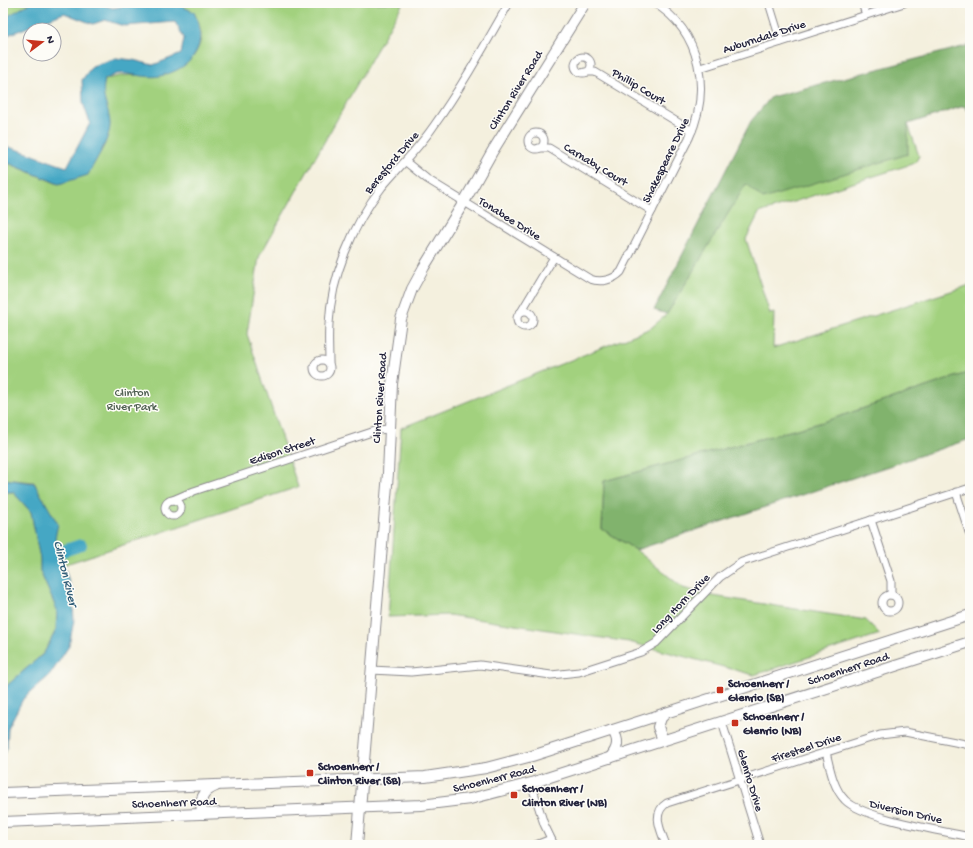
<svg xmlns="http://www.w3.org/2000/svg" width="973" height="848" font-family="'Gochi Hand',sans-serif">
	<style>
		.green { fill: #a2d17e; stroke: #627a5c }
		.forest { fill: #81b36d; stroke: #526a54 }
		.water { fill: #44a7c4; stroke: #336480 }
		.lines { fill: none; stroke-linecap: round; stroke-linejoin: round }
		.river { stroke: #44a7c4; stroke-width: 12 }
		.street-casing { stroke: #8b898c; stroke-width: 9 }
		.secondary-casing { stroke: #8b898c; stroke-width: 12 }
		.street { stroke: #fff; stroke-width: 7 }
		.secondary { stroke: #fff; stroke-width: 10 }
		.poi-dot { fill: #c8321e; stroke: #fdfcf7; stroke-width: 1.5 }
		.labels { text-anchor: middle; stroke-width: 3; stroke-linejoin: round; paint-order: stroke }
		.street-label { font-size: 12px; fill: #22223b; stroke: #fdfcf7 }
		.park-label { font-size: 12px; fill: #4f5f52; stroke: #fdfcf7 }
		.poi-label { font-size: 12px; font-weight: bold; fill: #22223b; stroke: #fdfcf7; text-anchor: start }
		.water-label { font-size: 13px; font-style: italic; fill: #315e79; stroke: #fdfcf7 }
	</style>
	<rect width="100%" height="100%" fill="#fdfcf7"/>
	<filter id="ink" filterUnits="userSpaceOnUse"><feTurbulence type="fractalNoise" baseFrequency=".025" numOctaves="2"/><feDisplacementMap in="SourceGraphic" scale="8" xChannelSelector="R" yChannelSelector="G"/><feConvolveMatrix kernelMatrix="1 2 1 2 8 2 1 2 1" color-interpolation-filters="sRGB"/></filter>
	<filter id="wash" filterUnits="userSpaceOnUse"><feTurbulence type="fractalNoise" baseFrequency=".012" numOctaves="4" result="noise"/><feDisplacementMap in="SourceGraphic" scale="16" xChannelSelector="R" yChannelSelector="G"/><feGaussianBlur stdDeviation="0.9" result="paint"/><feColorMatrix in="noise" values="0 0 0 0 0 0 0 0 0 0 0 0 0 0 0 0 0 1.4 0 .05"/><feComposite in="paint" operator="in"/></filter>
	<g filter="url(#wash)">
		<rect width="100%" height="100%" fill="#f4f0de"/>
		<g class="green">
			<polygon points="3,3 31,3 3,19"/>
			<path d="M175 3H403L259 257 247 334 298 487 63 565 55 538 57 524 34 482 3 479V166L8 163 58 184 88 174 105 144 110 124 102 93 105 80C138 67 163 88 191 58 197 52 202 42 201 33 198 13 192 11 175 3Z"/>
			<polygon points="908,124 919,156 915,163 759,213 746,239 770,314 774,313 773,348 970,285 970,372 823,422 604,481 602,529 636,550 683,588 713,596 866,620 880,634 754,675 629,642 449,615 388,617 401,428 651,328 667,314 746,183"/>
			<polygon points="3,492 13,492 31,512 40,559 40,571 57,610 56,630 44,653 3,689"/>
		</g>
		<g class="forest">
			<polygon points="970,45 970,113 964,106 908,124 908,154 763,199 746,184 667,314 654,310 751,121 771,97"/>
			<polygon points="970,372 970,439 636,550 602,529 604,481 823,422"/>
		</g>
		<g class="water">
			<path d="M30 3H97L113 8 141 3H175L194 12C209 45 194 68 160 76 146 79 130 72 117 74 113 75 109 78 105 79 100 101 109 104 110 123 111 138 95 161 88 175L59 184 8 163 3 165V146C25 150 46 161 67 167L90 123 83 103 82 80 92 66 116 58 133 60 153 65 181 54 184 38 175 22 124 26 105 20 93 24 64 13 8 35 3 34V19Z"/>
			<polygon points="3,479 34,483 58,524 55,538 72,591 74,620 69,646 50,675 23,699 8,728 7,747 3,759 3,689 44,653 56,630 57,610 40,571 40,559 31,512 13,492 3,492"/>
		</g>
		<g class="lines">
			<polyline class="river" points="51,563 60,552 81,545"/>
		</g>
	</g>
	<g filter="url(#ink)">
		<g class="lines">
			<g class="street-casing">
				<g id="street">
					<polyline points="769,3 781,42"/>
					<polyline points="862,3 866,15"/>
					<circle cx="583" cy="65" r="8"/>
					<polyline points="700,68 904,3"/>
					<polyline points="585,72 595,72 692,131"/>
					<circle cx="536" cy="141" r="8"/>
					<polyline points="539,148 549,148 652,211"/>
					<path d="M406 162 427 179 590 279C601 283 613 280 621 272L689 138C711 91 702 32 654 3"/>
					<circle cx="525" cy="319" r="8"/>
					<polyline points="521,312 554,257"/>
					<circle cx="322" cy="368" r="8"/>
					<path d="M329 363C329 350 328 337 329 324 331 277 353 224 382 187 399 167 418 149 433 127 461 88 485 45 509 3"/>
					<polyline points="956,492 970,535"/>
					<polyline points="173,500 194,491 378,430 389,429"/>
					<circle cx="173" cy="508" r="8"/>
					<polyline points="871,520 891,581 891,595"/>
					<circle cx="890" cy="603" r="8"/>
					<polyline points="371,670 411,672 480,665 551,675 579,672 641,652 656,643 720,577 742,562 970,488"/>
					<polyline points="722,722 760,845"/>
					<path d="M826 752C830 768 833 788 845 800 862 818 942 831 970 837"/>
					<polyline points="531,783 544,824 554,845"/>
					<polyline points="536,845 551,839"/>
					<path d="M666 845C661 831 651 813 667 803L880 735 905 732 970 745"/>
				</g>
			</g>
			<g class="secondary-casing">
				<g id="secondary">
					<polyline points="663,740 658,727 661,718 666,713"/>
					<path d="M610 758C618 748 620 740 612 730"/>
					<polyline points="3,793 425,777 486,768 532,756 970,615"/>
					<path d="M203 814C198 800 203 791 216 786"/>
					<polyline points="3,822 421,805 470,799 531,783 970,642"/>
					<polyline points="357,845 388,473 392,384 401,319 412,289 424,267 464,202 492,152 585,3"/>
				</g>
			</g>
			<use href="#street" class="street"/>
			<use href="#secondary" class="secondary"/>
		</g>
	</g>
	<g class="poi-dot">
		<rect x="716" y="686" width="8" height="8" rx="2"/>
		<rect x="731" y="719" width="8" height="8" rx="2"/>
		<rect x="306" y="769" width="8" height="8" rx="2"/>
		<rect x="510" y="791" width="8" height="8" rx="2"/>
	</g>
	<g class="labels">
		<g class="street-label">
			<text transform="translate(764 36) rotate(-18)" y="4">Auburndale Drive</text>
			<text transform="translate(639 86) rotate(31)" y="4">Phillip Court</text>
			<text transform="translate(515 90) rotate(-58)" y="4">Clinton River Road</text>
			<text transform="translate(665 160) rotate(-64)" y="4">Shakespeare Drive</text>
			<text transform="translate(391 162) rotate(-50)" y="4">Beresford Drive</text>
			<text transform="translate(596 164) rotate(31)" y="4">Carnaby Court</text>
			<text transform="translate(510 218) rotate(32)" y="4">Tonabee Drive</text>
			<text transform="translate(379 398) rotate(-86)" y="4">Clinton River Road</text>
			<text transform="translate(282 450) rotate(-18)" y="4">Edison Street</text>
			<text transform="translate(680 603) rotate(-46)" y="4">Long Horn Drive</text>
			<text transform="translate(848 668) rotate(-18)" y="4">Schoenherr Road</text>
			<text transform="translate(806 747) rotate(-18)" y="4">Firesteel Drive</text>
			<text transform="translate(494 778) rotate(-14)" y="4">Schoenherr Road</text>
			<text transform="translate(751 780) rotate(73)" y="4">Glenrio Drive</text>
			<text transform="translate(174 802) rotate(-2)" y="4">Schoenherr Road</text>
			<text transform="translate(906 811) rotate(13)" y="4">Diversion Drive</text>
		</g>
		<g class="park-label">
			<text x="132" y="396">Clinton<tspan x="132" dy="14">River Park</tspan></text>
		</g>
		<g class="poi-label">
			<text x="728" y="687">Schoenherr /<tspan x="728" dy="14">Glenrio (SB)</tspan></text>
			<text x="743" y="720">Schoenherr /<tspan x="743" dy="14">Glenrio (NB)</tspan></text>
			<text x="318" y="770">Schoenherr /<tspan x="318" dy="14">Clinton River (SB)</tspan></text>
			<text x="522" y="792">Schoenherr /<tspan x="522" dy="14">Clinton River (NB)</tspan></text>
		</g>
		<g class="water-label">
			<text transform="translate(67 573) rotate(76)" y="5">Clinton River</text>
		</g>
	</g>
	<rect width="973" height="848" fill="none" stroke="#fdfcf7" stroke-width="16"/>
	<g transform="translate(42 42) rotate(74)"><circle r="19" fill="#fdfcf7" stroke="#a5a5ac"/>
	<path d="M0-3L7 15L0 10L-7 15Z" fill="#c8321e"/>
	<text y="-6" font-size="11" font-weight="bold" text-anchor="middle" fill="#22223b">N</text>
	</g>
</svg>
